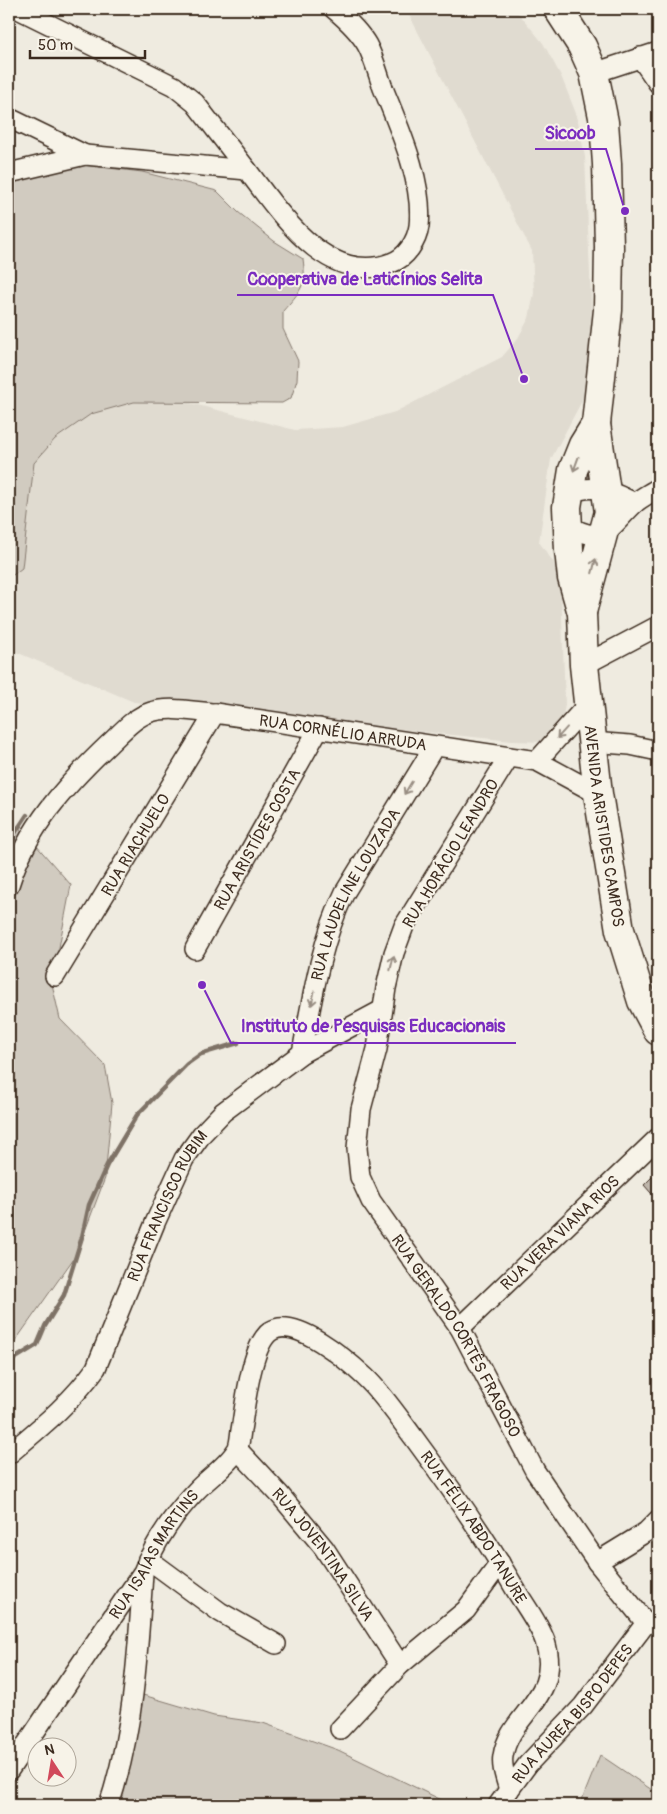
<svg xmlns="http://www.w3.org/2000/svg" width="667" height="1814" font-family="Pangolin,sans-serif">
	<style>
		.built { fill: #e0dbd0 }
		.green { fill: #d1cbc0; stroke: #867a6f }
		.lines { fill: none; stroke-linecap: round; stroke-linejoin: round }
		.stream { stroke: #7e7266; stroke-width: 4.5 }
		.building { fill: #bdb5aa; stroke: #3b2a1e }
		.minor-casing { stroke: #3b2a1e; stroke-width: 22 }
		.trunk-casing { stroke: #3b2a1e; stroke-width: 31 }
		.minor { stroke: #f7f3e8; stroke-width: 19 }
		.trunk { stroke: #f7f3e8; stroke-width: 28 }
		.oneway { stroke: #998e83 }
		.labels { text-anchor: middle; stroke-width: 4; stroke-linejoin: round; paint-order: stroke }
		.street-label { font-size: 16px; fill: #3b2a1e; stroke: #f7f3e8 }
		.leader { fill: none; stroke: #7b2cbf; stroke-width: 2 }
		.callout-dot { fill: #7b2cbf; stroke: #f7f3e8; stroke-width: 2 }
		.callout-label { font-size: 18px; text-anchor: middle; font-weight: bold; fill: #7b2cbf; stroke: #f7f3e8; stroke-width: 4; stroke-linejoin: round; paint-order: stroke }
	</style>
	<rect width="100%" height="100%" fill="#efebe0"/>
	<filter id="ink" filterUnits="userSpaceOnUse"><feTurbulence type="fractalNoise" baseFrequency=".02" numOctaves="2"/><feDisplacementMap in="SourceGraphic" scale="10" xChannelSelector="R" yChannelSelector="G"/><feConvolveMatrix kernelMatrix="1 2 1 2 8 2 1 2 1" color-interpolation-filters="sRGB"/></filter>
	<g filter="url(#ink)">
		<polygon class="built" points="406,9 515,9 543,43 561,76 577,116 585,157 594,368 584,397 551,459 539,542 559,570 561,587 565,705 560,731 545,742 512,741 134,702 9,649 9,519 50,410 87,395 178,400 295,430 343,427 395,412 502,357 518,338 529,318 534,293 532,251"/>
		<g class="green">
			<path d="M75 164 142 172 217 191 238 212 274 241 303 259C307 287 300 291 283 311V329L298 361 297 380 291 398 282 403 134 402 91 414 55 439 34 463 22 568 9 578V181Z"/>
			<polygon points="9,819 28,836 71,885 52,984 60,1019 105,1065 112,1103 105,1178 76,1255 9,1350"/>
			<polygon points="143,1695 214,1716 263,1723 338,1750 452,1805 114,1805"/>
			<polygon points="600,1755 658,1794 654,1805 580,1805"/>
		</g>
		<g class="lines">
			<g class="stream">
				<polyline points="9,842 27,815"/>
				<polyline points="9,1362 37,1345 45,1326 64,1295 82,1237 89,1205 107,1165 137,1115 187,1064 201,1054 238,1043"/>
			</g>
		</g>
		<polygon class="building" points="658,1171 658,1201 644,1185"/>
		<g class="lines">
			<g class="minor-casing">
				<g id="minor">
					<polyline points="18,9 174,86 195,103 247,170"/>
					<polyline points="640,57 658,83"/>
					<polyline points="594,73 658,52"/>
					<polyline points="9,118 85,155"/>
					<path d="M9 173 85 155 247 170C280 213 327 287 391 263 406 258 417 241 419 226 424 182 399 128 383 88 378 74 374 58 367 45 359 31 346 19 334 9"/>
					<path d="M569 493C597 483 609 491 635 503"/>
					<path d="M567 525C605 548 611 525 635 503 642 497 651 493 658 488"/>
					<polyline points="584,665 658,626"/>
					<polyline points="592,742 630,745 658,751"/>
					<path id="s1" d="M509 757 404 926 394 953 386 988 377 1049 361 1109 357 1148 360 1177 371 1201 460 1328 535 1471 597 1562 646 1623H658"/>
					<polyline points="537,761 588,704"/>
					<path id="s2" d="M9 885C27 827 66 785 109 744 121 733 134 717 151 712 171 706 195 712 215 713L537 761 598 794"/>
					<path id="s3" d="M195 949 319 728"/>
					<path id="s4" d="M55 976 215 713"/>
					<path id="s5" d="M302 1053C312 999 321 941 345 892L434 747"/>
					<path id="s6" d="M460 1328 658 1138"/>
					<path id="s7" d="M238 1450 280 1495 324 1548 400 1665"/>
					<path id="s8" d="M9 1454C41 1427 72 1402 96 1368L155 1223 184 1159 202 1134 223 1112 302 1053 382 1010"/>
					<polyline points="148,1559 220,1612 276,1644"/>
					<polyline points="597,1562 646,1532 658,1520"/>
					<polyline points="340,1729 400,1665 466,1610 500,1563"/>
					<path id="s9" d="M9 1770 143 1572C155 1542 174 1514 196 1491 208 1478 227 1466 236 1451 240 1446 240 1436 241 1430 245 1407 251 1344 271 1331 295 1315 348 1361 365 1377 383 1394 399 1418 414 1438 451 1488 486 1538 517 1592 526 1607 539 1624 545 1641 563 1698 509 1714 503 1756 501 1767 506 1779 509 1790"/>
					<path d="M109 1805C134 1730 138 1651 143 1573"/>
					<path id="s10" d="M498 1805 528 1764 583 1706 646 1623"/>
				</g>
			</g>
			<g class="trunk-casing">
				<g id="trunk">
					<polyline points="558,9 582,46 594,73 604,122 607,164 609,247 608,310 596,424 609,512 582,612"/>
					<path id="s11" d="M596 424 583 445 573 470 567 507 569 550 572 578 582 613 584 665 598 794 620 930 642 1001 658 1031"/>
				</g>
			</g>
			<use href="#minor" class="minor"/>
			<use href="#trunk" class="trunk"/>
		</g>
		<defs><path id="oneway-shaft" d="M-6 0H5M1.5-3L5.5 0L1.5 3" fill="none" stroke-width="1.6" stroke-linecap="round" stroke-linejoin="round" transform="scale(1.25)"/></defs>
		<g class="oneway">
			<use href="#oneway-shaft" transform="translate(576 464) rotate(110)"/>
			<use href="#oneway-shaft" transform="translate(594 566) rotate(-76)"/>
			<use href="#oneway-shaft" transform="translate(562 733) rotate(132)"/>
			<use href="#oneway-shaft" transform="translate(408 788) rotate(121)"/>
			<use href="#oneway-shaft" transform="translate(392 963) rotate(-77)"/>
			<use href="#oneway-shaft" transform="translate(313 998) rotate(102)"/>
		</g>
	</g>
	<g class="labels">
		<g class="street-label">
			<text dy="6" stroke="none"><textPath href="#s2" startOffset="422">RUA CORNÉLIO ARRUDA</textPath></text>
			<text dy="6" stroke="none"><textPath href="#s11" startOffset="411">AVENIDA ARISTIDES CAMPOS</textPath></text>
			<text dy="6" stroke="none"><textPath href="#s3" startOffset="126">RUA ARISTÍDES COSTA</textPath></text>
			<text dy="6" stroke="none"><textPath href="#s4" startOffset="154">RUA RIACHUELO</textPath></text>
			<text transform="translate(450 853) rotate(-59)" y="6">RUA HORÁCIO LEANDRO</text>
			<text dy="6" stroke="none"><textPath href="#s5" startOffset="169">RUA LAUDELINE LOUZADA</textPath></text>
			<text dy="6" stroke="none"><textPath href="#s8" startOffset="300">RUA FRANCISCO RUBIM</textPath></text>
			<text dy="6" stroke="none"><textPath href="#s6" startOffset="138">RUA VERA VIANA RIOS</textPath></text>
			<text dy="6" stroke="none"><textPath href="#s1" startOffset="642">RUA GERALDO CORTÊS FRAGOSO</textPath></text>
			<text dy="6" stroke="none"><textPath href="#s9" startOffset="816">RUA FÉLIX ABDO TANURE</textPath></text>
			<text dy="6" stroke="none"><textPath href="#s9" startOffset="260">RUA ISAÍAS MARTINS</textPath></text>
			<text dy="6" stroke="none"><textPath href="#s7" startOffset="135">RUA JOVENTINA SILVA</textPath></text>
			<text dy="6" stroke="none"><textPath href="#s10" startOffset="118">RUA ÁUREA BISPO DEPES</textPath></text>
		</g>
	</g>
	<path class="leader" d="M625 211L606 149H535M524 379L493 295H237M202 985L231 1043H516"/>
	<g class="callout-dot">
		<circle cx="625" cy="211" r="5"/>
		<circle cx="524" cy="379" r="5"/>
		<circle cx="202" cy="985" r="5"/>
	</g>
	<g class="callout-label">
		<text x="570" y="139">Sicoob</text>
		<text x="365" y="285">Cooperativa de Laticínios Selita</text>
		<text x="373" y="1032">Instituto de Pesquisas Educacionais</text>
	</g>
	<rect width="667" height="1814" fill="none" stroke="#f7f3e8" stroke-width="30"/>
	<rect x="15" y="15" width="637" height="1784" fill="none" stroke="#3b2a1e" stroke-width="2" filter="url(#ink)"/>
	<g transform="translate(52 1762) rotate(348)"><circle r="24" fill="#f7f3e8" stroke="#aca397"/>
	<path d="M0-4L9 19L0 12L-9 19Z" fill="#d1495b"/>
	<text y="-8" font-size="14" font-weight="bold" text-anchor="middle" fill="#3b2a1e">N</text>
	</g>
	<path d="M30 50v8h115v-8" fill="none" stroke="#3b2a1e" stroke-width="2.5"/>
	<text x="38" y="50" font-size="15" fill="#3b2a1e" stroke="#f7f3e8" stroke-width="4" paint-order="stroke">50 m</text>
</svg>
